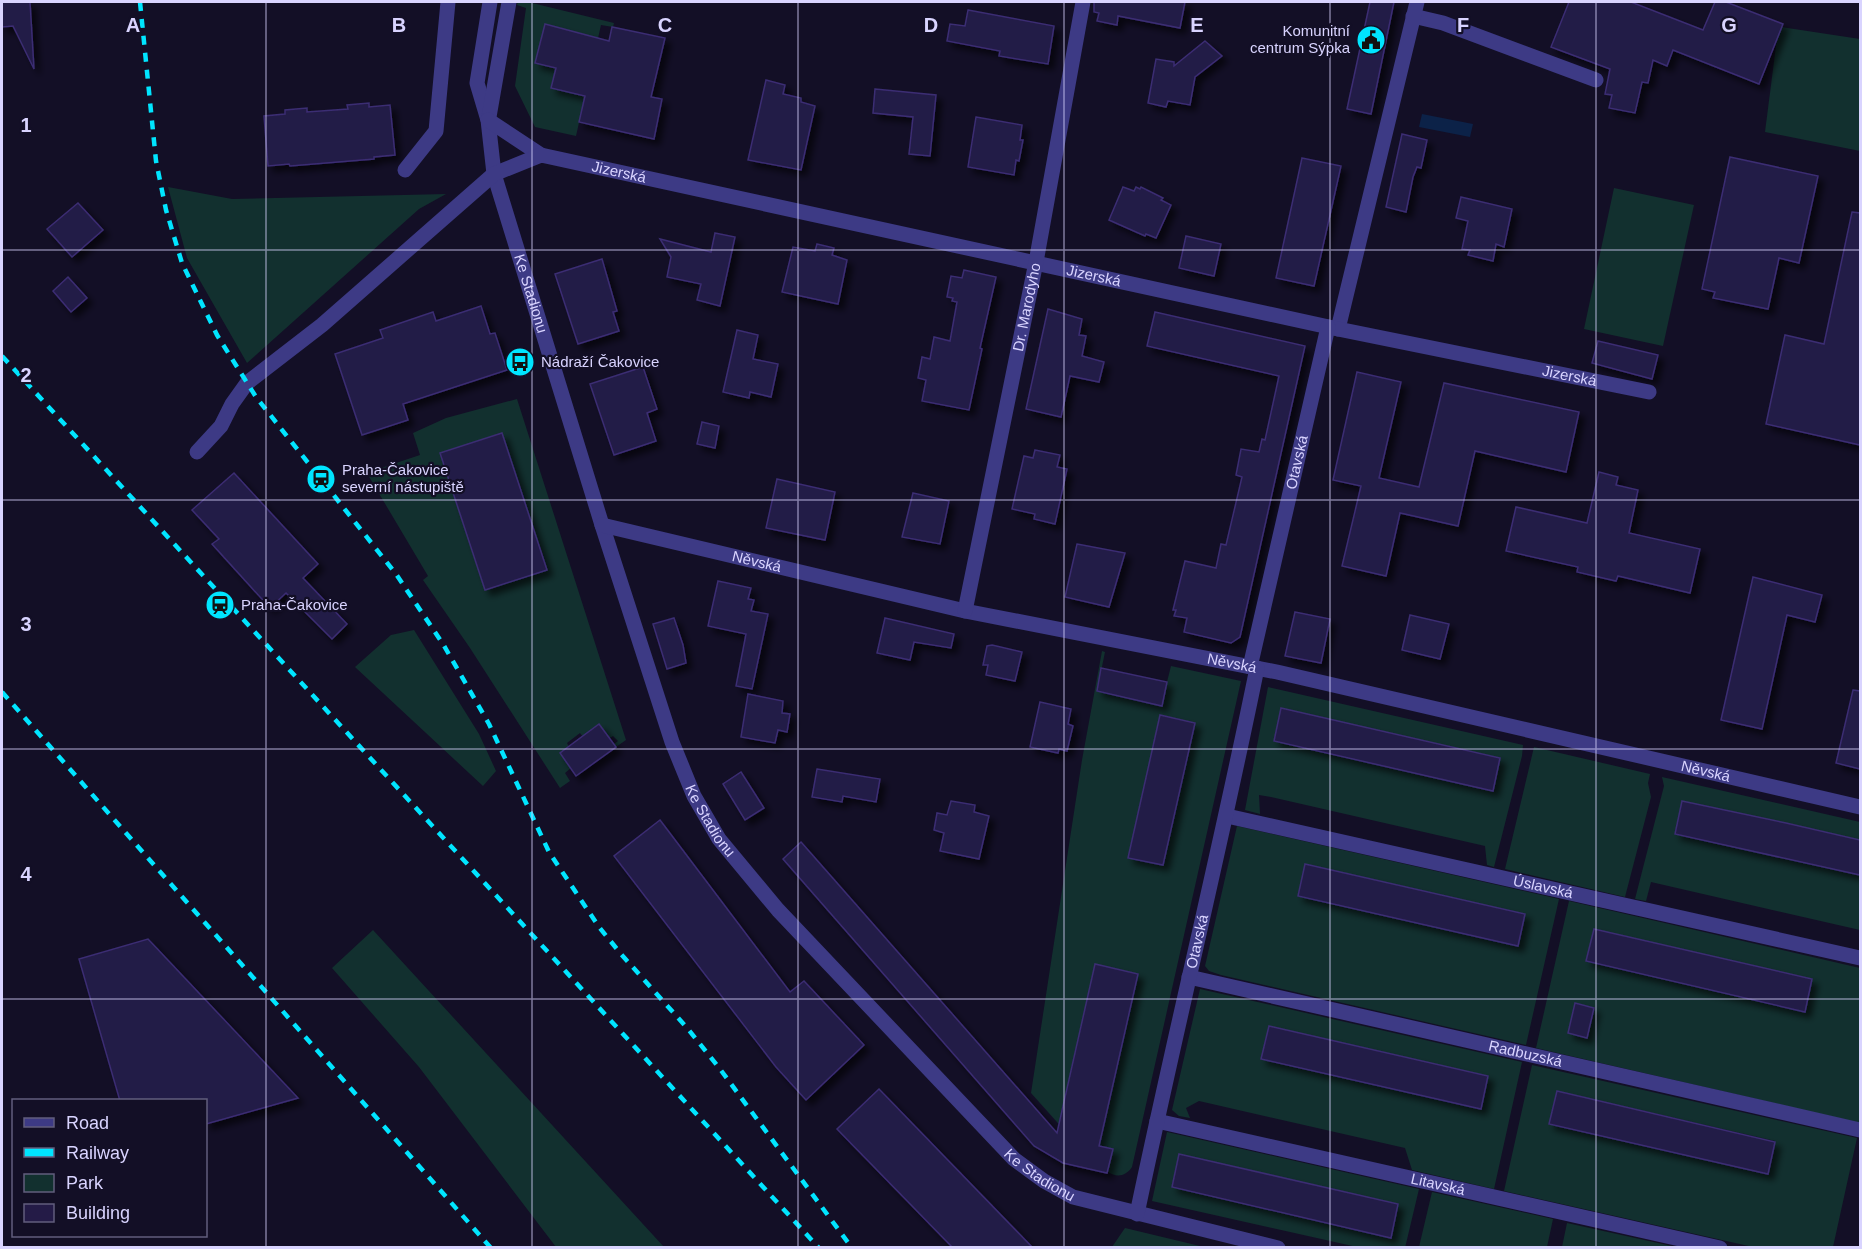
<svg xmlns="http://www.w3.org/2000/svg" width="1862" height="1249" font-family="Helvetica,sans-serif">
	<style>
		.green { fill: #12302f; fill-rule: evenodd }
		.water { fill: #0c2248 }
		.building { fill: #241b47; stroke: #3b2d73; stroke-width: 1.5; filter: url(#shadow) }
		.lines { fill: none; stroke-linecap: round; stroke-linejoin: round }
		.minor { stroke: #3d3a85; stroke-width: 15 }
		.rail { stroke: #00e5ff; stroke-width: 4.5; stroke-dasharray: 9 8; stroke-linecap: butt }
		.grid { fill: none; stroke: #d9d4ff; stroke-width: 1.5; stroke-opacity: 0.55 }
		.labels { text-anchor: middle; stroke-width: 4.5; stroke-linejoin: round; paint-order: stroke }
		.poi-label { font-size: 15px; fill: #d9d4ff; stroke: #130f26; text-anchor: start }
		.street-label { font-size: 15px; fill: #d9d4ff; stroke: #130f26 }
		.grid-label { font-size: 20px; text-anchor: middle; font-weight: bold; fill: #d9d4ff; stroke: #130f26; stroke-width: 4.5; stroke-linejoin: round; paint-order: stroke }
	</style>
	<defs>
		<filter id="shadow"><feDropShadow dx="5.5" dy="5.5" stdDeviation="3" flood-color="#0009"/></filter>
	</defs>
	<rect width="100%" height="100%" fill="#130f26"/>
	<g class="green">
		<polygon points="518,2 528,2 614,23 613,27 601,25 576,136 535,127 515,86 526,8 517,5"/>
		<polygon points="1781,27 1860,39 1860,151 1765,132 1777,38"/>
		<polygon points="168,187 232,199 446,194 419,209 247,363 187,258"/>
		<polygon points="1614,188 1694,205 1663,346 1584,329"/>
		<polygon points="517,399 626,740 616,747 614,744 618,741 613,736 610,738 599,724 583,737 580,733 567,743 569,747 571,768 565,773 570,781 560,788 470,648 423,580 428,576 368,475 375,470 420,455 413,433 446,418"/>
		<polygon points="414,630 479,734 496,771 483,786 355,667 391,635"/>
		<path d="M1102 651 1105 652 1097 691 1161 706 1171 666 1241 681 1132 1167C1126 1176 1117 1178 1108 1172L1112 1149 1073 1140 1031 1093 1082 760ZM1160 715 1195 723 1163 865 1128 858ZM1095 964 1138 974 1061 1114Z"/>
		<path d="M1268 687 1523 745 1522 756 1494 867 1487 865 1485 846 1271 797 1259 795 1260 814 1245 810ZM1281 709 1500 758 1493 791 1274 741Z"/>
		<polygon points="1534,747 1650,774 1648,783 1651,797 1625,897 1505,869"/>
		<polygon points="1662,777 1860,822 1860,840 1859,840 1787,823 1682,802 1675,834 1860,875 1860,930 1651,882 1646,901 1635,899 1664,786"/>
		<path d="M1237 826 1559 899 1526 1045 1221 975 1209 971 1205 966ZM1306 864 1525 914 1518 946 1298 896Z"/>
		<path d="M1569 901 1860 968V1123L1536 1048ZM1594 929 1812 979 1805 1011 1586 961ZM1575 1003 1595 1008 1587 1038 1569 1033Z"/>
		<polygon points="373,930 653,1235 664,1247 556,1247 419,1067 332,968"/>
		<path d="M1200 989 1522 1062 1494 1189 1412 1170 1405 1148 1199 1101 1186 1108 1190 1118 1179 1116 1172 1110ZM1269 1026 1488 1076 1481 1108 1261 1059Z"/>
		<path d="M1532 1065 1857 1138 1833 1247H1753L1504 1191ZM1557 1091 1775 1141 1768 1174 1549 1124Z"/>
		<path d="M1167 1132 1419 1189 1405 1248 1357 1247 1152 1201ZM1179 1155 1398 1204 1391 1237 1172 1187Z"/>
		<polygon points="1432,1192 1553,1219 1547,1247 1419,1247"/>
		<polygon points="1567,1223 1676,1247 1562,1247"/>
		<polygon points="1125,1228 1204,1247 1112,1247"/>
	</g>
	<polygon class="water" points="1422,114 1473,124 1470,137 1419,127"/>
	<g class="building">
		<polygon points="2,2 30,2 34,69 13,26 2,27"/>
		<polygon points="1094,2 1185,2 1180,28 1118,16 1117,25 1097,21 1099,13 1094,12"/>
		<polygon points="1370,2 1394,2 1371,114 1347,109"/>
		<polygon points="1569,2 1631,2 1703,30 1715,2 1726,2 1783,24 1759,84 1673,50 1667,66 1653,60 1648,83 1642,82 1635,113 1609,108 1612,95 1605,94 1610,69 1551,47"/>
		<polygon points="968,10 1054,26 1048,64 999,56 1000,51 947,41 950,24 965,26"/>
		<polygon points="545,24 609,41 612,27 665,38 651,97 662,99 654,139 579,122 585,96 551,88 556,68 535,63"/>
		<polygon points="1205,41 1222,56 1195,77 1190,105 1168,101 1166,107 1148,103 1156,59 1174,62 1174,66"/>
		<polygon points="766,80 785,85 783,94 801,98 801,102 815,106 801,170 748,160"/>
		<polygon points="875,89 936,95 930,156 909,154 913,117 873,113"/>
		<polygon points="369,103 369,107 390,105 395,155 374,157 374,159 290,166 289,164 268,166 264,116 285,114 285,110 307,108 307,112 348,109 347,105"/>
		<polygon points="976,117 1022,125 1020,140 1023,140 1019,161 1016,160 1014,175 968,167"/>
		<polygon points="1402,134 1427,140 1421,168 1417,167 1413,177 1406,212 1386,207"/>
		<polygon points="1730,157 1818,176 1799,263 1779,258 1768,309 1713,298 1715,292 1702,289"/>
		<polygon points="1302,158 1341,166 1314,286 1276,278"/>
		<polygon points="1123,187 1134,191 1136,187 1140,189 1141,187 1163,198 1161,200 1171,205 1156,238 1146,234 1145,236 1109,220"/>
		<polygon points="1461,197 1512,209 1504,247 1496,244 1493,261 1468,255 1470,250 1462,249 1468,221 1456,218"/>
		<polygon points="78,203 103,230 72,257 47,229"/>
		<polygon points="1852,212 1860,213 1860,445 1766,424 1785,335 1824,344"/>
		<polygon points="715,233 735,237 720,306 697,300 701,284 667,277 671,257 660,239 711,252"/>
		<polygon points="1186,236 1221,244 1214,276 1179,268"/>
		<polygon points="817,244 834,248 832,255 847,260 838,304 782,292 793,247 815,251"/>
		<polygon points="602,259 617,311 613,312 619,331 578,344 555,274"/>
		<polygon points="964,270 996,277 980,348 982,349 969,410 922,401 926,380 918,378 922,357 930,359 934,337 950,341 957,302 952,301 953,298 947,297 951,276 962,278"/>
		<polygon points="68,277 87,298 71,312 53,291"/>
		<polygon points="481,306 490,334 495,333 507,370 403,404 408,420 362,435 335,354 383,338 380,330 433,312 436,321"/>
		<polygon points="1048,309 1082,319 1079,335 1086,336 1082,356 1104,362 1099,382 1070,376 1061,417 1026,409"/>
		<polygon points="1155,312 1305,346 1240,637 1231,643 1184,632 1187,618 1174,616 1176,610 1173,610 1185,561 1216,568 1221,544 1226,545 1242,477 1236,475 1241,449 1259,452 1262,439 1265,440 1279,376 1147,346"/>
		<polygon points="737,330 758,335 753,359 778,364 771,397 750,392 749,398 723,392"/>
		<polygon points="1598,341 1658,355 1652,379 1592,363"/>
		<polygon points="643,367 657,409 647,413 656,441 614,455 590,384"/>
		<polygon points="1357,372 1401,382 1379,478 1419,487 1444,383 1579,412 1566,472 1475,451 1458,526 1400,513 1386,576 1342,566 1361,486 1333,480"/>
		<polygon points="702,422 719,426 715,448 697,444"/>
		<polygon points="502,433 547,570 485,590 440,453"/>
		<polygon points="1035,450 1060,455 1057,467 1067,469 1055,524 1034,519 1035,514 1012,509 1024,456 1033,458"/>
		<polygon points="1599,472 1618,477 1616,485 1638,490 1629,533 1700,549 1690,593 1618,576 1616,581 1577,572 1578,567 1506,551 1516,507 1587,523"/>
		<polygon points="234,473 318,564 303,578 347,624 332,639 286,593 270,608 212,544 219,539 192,510"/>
		<polygon points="777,479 835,492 825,540 766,528"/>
		<polygon points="913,493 949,501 940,544 902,537"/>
		<polygon points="1077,544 1125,553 1109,607 1065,597"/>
		<polygon points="1753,577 1822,595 1815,622 1787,615 1762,729 1721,720"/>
		<polygon points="718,581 751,588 748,599 754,600 751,611 768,614 752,689 736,686 746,634 708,626"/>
		<polygon points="1295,612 1330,619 1321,663 1285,656"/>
		<polygon points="1410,615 1449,624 1440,659 1402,650"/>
		<polygon points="674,618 683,645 686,663 667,669 653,624"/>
		<polygon points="885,618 954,634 951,648 914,642 910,660 877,653"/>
		<polygon points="992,645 1022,652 1015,681 986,675 988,665 983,665 987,646"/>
		<polygon points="1101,668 1167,682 1162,706 1097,691"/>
		<polygon points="1853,690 1860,691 1860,769 1836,763"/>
		<polygon points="748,694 783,701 782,713 790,714 787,732 778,730 775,743 741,737"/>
		<polygon points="1040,702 1071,709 1068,724 1073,726 1067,751 1059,749 1058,753 1030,747"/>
		<polygon points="1281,708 1500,758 1493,791 1274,741"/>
		<polygon points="1160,715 1195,723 1163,865 1128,858"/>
		<polygon points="599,724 616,747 576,776 560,753"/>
		<polygon points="817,769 880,779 876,802 843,796 842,802 812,797"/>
		<polygon points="741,772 764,808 745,820 723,784"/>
		<polygon points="951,801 975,805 974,812 989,816 979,859 940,851 944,833 934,830 937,813 947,815"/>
		<polygon points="1682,801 1786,823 1860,840 1860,875 1675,834"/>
		<polygon points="660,820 790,992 804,981 864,1045 806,1100 776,1067 614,856"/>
		<polygon points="801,842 1057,1133 1095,964 1138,974 1099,1146 1113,1149 1107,1173 1063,1163 1034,1146 783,859"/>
		<polygon points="1305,864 1525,914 1518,946 1298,896"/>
		<polygon points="1594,929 1812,979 1805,1012 1586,961"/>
		<polygon points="148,939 298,1098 206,1124 206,1101 120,1101 79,959"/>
		<polygon points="1575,1003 1594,1008 1587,1038 1568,1033"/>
		<polygon points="1269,1026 1488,1076 1481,1109 1261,1059"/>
		<polygon points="879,1089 1033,1248 953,1248 837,1129"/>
		<polygon points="1557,1091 1775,1142 1768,1174 1549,1124"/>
		<polygon points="1179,1154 1398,1204 1391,1238 1172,1187"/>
	</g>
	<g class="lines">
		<g class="minor">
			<path id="s1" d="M490 2 477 83 488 120 494 174 602 525 672 742 694 796 719 839 778 910 1014 1159 1044 1181 1073 1197 1278 1248"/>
			<polyline points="1413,16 1443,23 1596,80"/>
			<polyline points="489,117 509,2"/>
			<polyline points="488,120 541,155"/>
			<polyline points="405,170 436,131 448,2"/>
			<polyline points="1338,329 1417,2"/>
			<path id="s2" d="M197 452 221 426 232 404 247 383 322 325 494 174 541 155 1338 329 1649 392"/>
			<path id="s3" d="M602 525 965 611 1277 672 1860 807"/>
			<path id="s4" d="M965 611 1036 262 1083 2"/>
			<path id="s5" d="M1250 667 1328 327"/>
			<path id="s6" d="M1227 816 1860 958"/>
			<path id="s7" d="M1189 977 1860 1130"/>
			<path id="s8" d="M1157 1121 1720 1248"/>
			<path id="s9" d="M1137 1214C1175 1032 1220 851 1257 668"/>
		</g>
		<g class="rail">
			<polyline points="140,2 156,161 166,210 182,263 217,335 256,397 396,574 443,644 489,724 549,852 599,927 621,954 688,1029 720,1069 852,1248"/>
			<polyline points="2,356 819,1248"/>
			<polyline points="2,692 491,1248"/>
		</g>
	</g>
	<path class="grid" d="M266 2V1248M532 2V1248M798 2V1248M1064 2V1248M1330 2V1248M1596 2V1248M2 250H1860M2 500H1860M2 749H1860M2 999H1860"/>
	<defs>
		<g id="civic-disc" transform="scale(1.5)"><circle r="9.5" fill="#00e5ff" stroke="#130f26"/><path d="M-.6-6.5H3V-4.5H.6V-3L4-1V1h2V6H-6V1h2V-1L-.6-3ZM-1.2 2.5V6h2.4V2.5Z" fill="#111"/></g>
		<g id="bus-disc" transform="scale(1.5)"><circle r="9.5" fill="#00e5ff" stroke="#130f26"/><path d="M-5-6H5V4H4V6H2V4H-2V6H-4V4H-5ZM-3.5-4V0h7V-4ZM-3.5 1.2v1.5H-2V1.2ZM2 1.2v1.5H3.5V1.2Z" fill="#111"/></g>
		<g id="station-disc" transform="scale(1.5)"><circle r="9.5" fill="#00e5ff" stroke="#130f26"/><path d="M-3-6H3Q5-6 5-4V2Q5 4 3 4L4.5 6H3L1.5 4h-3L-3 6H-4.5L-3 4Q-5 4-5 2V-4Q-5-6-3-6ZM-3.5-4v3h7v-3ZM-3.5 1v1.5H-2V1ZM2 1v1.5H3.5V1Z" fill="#111"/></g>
	</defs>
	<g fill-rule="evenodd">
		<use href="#civic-disc" x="1371" y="40"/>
		<use href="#bus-disc" x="520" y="362"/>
		<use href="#station-disc" x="321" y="479"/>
		<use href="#station-disc" x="220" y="605"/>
	</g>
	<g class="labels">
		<g class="poi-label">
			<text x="1350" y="36" text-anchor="end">Komunitní<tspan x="1350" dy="17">centrum Sýpka</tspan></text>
			<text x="541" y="367">Nádraží Čakovice</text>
			<text x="342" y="475">Praha-Čakovice<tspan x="342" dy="17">severní nástupiště</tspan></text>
			<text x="241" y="610">Praha-Čakovice</text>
		</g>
		<g class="street-label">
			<text dy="5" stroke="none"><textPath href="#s2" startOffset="540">Jizerská</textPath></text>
			<text dy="5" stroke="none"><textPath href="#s2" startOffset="1026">Jizerská</textPath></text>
			<text dy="5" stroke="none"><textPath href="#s1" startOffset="300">Ke Stadionu</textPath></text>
			<text dy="5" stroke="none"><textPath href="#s4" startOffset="310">Dr. Marodyho</textPath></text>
			<text dy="5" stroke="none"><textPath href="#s2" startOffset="1512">Jizerská</textPath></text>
			<text dy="5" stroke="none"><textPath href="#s5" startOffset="210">Otavská</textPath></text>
			<text dy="5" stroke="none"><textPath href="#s3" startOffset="159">Něvská</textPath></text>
			<text dy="5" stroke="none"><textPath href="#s3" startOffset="645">Něvská</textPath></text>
			<text dy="5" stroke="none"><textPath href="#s3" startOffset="1131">Něvská</textPath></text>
			<text dy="5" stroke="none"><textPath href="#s1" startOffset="858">Ke Stadionu</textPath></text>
			<text dy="5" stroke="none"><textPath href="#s6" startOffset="324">Úslavská</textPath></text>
			<text dy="5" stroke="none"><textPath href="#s9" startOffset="279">Otavská</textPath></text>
			<text dy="5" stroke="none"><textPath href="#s7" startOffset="345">Radbuzská</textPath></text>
			<text dy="5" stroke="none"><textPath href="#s1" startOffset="1344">Ke Stadionu</textPath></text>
			<text dy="5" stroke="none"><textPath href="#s8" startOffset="288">Litavská</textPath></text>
		</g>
	</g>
	<g class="grid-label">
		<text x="133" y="32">A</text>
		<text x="399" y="32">B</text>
		<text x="665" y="32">C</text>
		<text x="931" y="32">D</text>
		<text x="1197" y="32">E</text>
		<text x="1463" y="32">F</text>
		<text x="1729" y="32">G</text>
		<text x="26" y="132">1</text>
		<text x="26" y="382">2</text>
		<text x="26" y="631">3</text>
		<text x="26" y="881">4</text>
	</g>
	<rect width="1862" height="1249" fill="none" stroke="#d9d4ff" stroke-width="6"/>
	<rect x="12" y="1099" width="195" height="138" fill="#130f26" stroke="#625e7d" stroke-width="1.5"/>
	<rect x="24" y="1118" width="30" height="9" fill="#3d3a85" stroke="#625e7d" stroke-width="1.5"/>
	<text x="66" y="1129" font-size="18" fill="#d9d4ff">Road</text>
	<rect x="24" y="1148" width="30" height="9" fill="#00e5ff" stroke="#625e7d" stroke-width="1.5"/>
	<text x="66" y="1159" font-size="18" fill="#d9d4ff">Railway</text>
	<rect x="24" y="1174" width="30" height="18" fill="#12302f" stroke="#625e7d" stroke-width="1.5"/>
	<text x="66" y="1189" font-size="18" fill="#d9d4ff">Park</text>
	<rect x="24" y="1204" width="30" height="18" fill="#241b47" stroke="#625e7d" stroke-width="1.5"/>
	<text x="66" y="1219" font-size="18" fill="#d9d4ff">Building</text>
</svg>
